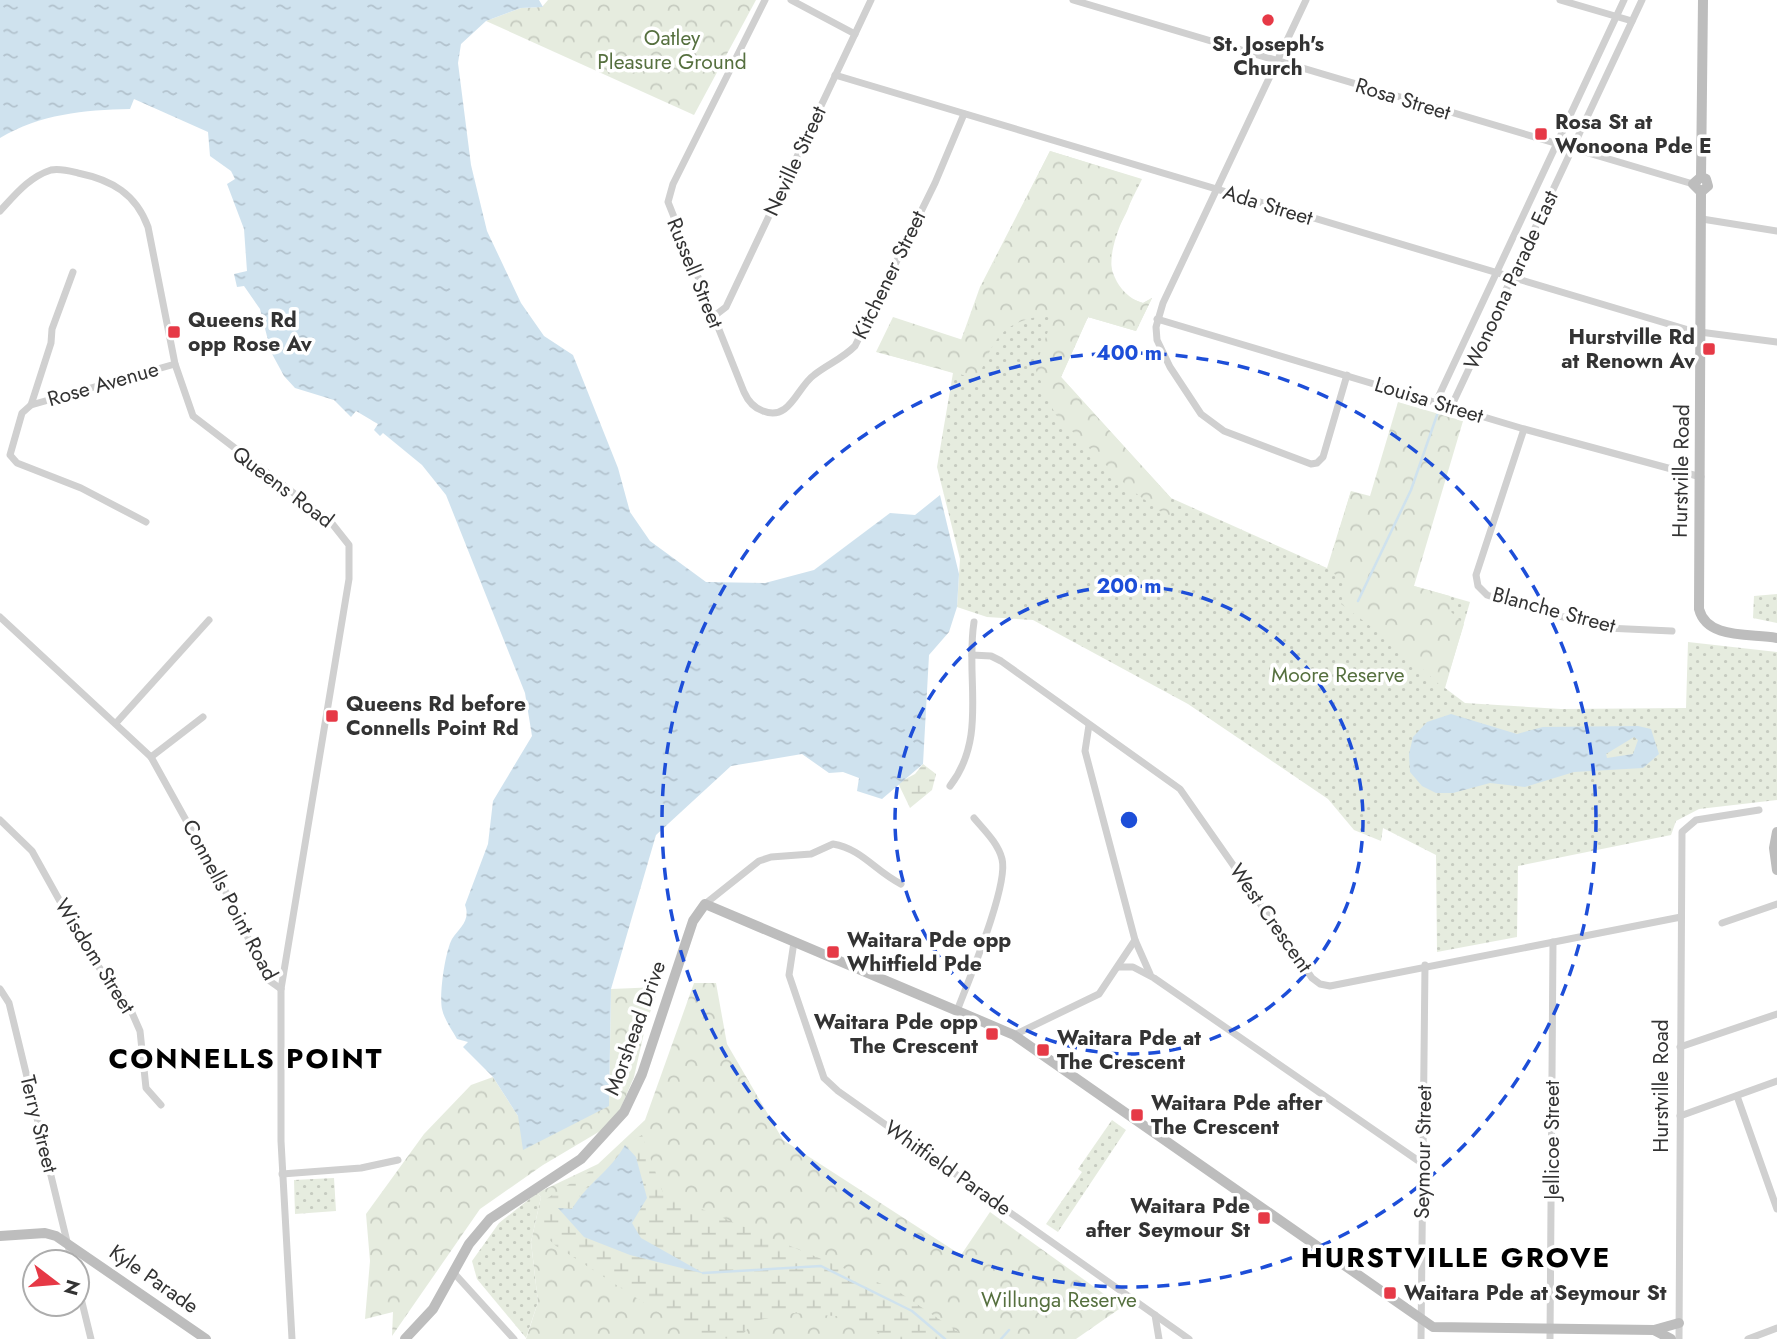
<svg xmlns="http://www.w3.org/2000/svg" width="1777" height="1339" font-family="Jost,sans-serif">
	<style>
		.grass { fill: url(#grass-dots) }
		.forest { fill: url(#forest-crowns) }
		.wetland { fill: url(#wetland-marsh) }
		.water { fill: url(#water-ripples); fill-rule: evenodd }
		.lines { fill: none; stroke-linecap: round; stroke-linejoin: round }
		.stream { stroke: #cfe2ee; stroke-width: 2.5 }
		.street { stroke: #d0d0d0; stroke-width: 7 }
		.secondary { stroke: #bdbdbd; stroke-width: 10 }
		.ring { fill: none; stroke: #1d4ed8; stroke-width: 3.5; stroke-dasharray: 12 9 }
		.poi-dot { fill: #e63946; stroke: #fff; stroke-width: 2.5 }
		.labels { text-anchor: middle; stroke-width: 7; stroke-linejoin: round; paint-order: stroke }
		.park-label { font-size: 21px; fill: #56703f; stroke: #fff }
		.poi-label { font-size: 21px; font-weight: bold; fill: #333; stroke: #fff; text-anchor: start }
		.street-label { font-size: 21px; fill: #333; stroke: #fff }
		.district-label { font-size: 28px; font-weight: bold; letter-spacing: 2px; fill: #000; stroke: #fff }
		.centre { fill: #1d4ed8; stroke: #fff; stroke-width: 3.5 }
		.ring-label { font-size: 21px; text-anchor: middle; font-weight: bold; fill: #1d4ed8; stroke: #fff; stroke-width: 7; stroke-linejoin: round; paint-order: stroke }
	</style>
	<defs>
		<pattern id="grass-dots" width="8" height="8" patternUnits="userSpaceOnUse" patternTransform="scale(1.75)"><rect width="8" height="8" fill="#e6ecdf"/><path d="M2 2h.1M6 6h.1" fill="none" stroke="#c6cbc0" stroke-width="1.8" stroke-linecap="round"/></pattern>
		<pattern id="forest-crowns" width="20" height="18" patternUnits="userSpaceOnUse" patternTransform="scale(1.75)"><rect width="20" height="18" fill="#e6ecdf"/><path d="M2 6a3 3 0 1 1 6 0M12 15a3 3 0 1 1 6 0" fill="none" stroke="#c6cbc0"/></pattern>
		<pattern id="wetland-marsh" width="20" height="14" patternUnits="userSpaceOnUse" patternTransform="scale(1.75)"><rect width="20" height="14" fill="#e6ecdf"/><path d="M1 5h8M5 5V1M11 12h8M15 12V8" fill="none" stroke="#c6cbc0"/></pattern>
		<pattern id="water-ripples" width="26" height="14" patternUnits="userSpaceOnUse" patternTransform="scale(1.75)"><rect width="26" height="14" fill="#cfe2ee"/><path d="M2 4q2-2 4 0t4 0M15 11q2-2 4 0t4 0" fill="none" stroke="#b2c2cd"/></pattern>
	</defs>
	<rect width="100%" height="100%" fill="#fff"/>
	<g class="grass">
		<path d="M1050 151 1142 179C1125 215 1082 285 1143 303L1152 298 1136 331 1088 317 1061 377 1171 498 1327 568 1351 491 1379 576 1470 602 1445 688 1465 703 1561 709 1686 708 1688 642 1777 652V800L1699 809 1676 821 1671 835 1518 866 1517 937 1437 952 1436 855 1383 828 1381 841 1354 830 1328 799 1188 704 1033 620 987 617 957 607 960 559 937 467 953 373 878 352 894 318 961 340 980 287Z"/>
		<polygon points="1777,594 1777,623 1753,618 1754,596"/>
		<polygon points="1112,1120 1126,1130 1058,1232 1046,1224 1082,1172 1078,1169"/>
		<polygon points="334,1178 336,1211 295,1214 294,1180"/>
		<polygon points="537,1193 541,1197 531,1242 538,1302 526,1338 477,1279 472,1261 499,1223"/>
	</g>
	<g class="forest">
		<polygon points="548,0 756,0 694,115 486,21 521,8 542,7"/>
		<path d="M1050 151 1140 179C1132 187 1134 193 1130 203 1126 217 1116 229 1112 242 1105 268 1119 296 1143 303L1152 298 1136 331 1088 317 1061 377 1171 498V519L1130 489 1055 414 1035 368 1054 314C1004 321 996 332 978 379L876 352 893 317 963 340 981 289Z"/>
		<polygon points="1398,402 1463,421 1414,586 1450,596 1450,611 1464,624 1444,689 1402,650 1341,604 1346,584 1328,568 1351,491 1370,496"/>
		<polygon points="694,983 716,983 727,1044 783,1140 961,1255 990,1212 1122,1307 1076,1339 526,1339 538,1302 531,1242 541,1197 537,1193 598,1164 645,1120"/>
		<polygon points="659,987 646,1024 634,1077 619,1112 602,1130 543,1165 480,1209 392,1336 393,1312 365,1319 370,1261 366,1214 424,1134 471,1085 493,1077 518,1116 609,1106 611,989"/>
	</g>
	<g class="wetland">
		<polygon points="923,764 936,774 932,790 910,808 898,783 915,774"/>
		<polygon points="642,1135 663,1193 896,1290 961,1334 957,1339 890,1339 848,1317 794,1313 754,1321 739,1339 697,1337 556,1246 541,1232 546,1199 604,1162 613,1166 583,1190 572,1209 559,1208 701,1272 640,1238 631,1223 636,1157 625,1145"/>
	</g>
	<g class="water">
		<path d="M0 0H539L543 7 521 8 486 21 461 44 458 63 471 165 487 231 521 303 544 336 573 355 618 468 630 512 650 541 706 582 765 583 814 570 890 513 915 515 940 495 959 574 957 607 949 632 929 655 923 764 882 799 857 791 859 778 843 772 829 773 802 754 731 766 656 835 611 989 609 1106 523 1150 518 1116 493 1077 463 1047 468 1042 457 1039C452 1030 444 1019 442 1009 439 995 445 952 452 939 459 928 471 921 465 905L488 844 493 801 532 736 525 693 446 495 422 465 383 433 380 436 374 430 378 424 356 411 351 417 334 400 295 388 284 376 271 352 260 309 244 286 237 287 234 274 247 271 244 229 227 184 235 179 231 171 210 156 208 132 134 99 130 109C84 110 40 114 0 138Z"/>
		<path d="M1451 714 1517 734 1543 727 1638 726 1651 729 1659 754 1643 768 1574 772 1525 787 1490 783 1453 793H1436L1422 786 1410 772 1409 754 1413 737 1427 722ZM1634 737 1638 740 1633 754 1607 758 1606 754Z"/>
		<path d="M625 1145 636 1157 647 1198 632 1223 641 1238 705 1274 630 1255 584 1237 558 1208 572 1209C588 1182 609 1173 625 1145Z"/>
	</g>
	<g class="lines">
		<g class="stream">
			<polyline points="1358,601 1411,490 1437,415"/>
			<polyline points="703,1273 821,1266 912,1311 945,1339"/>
			<polyline points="1001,1339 1009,1330"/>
		</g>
		<g class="street">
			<path d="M765 0 673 184 668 202 744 392C748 401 754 408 763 411 790 422 797 387 814 375 828 364 842 359 855 346L935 183 964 114"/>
			<polyline points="791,0 855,34"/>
			<polyline points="1073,0 1693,184"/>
			<polyline points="1306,0 1163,303 1156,327 1157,340 1170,367 1201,414 1224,431 1311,464 1317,463 1323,457 1347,375"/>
			<polyline points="1560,0 1632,21"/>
			<polyline points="835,75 1692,331 1777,342"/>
			<path d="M0 211C15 195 29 177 51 170 60 168 70 171 78 173 112 180 136 194 148 227L175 364 193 416 330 521 349 545V579L281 989V1141L292 1339"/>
			<polyline points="1702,219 1777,231"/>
			<polyline points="73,272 52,329 51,343 31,405 22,413 10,455 17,463 81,488 146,522"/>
			<polyline points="713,317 726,307 871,0"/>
			<polyline points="1157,319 1524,429 1701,477"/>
			<polyline points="1436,402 1624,0"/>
			<polyline points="31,405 175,364"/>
			<polyline points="1451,407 1642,0"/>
			<polyline points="1524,429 1476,575 1478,586 1487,595 1513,604 1606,628 1672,631"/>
			<polyline points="0,617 151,757 233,905 267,979 281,989"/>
			<polyline points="972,655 991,656 1001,661 1180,789 1312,978 1320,984 1330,986 1681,917"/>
			<polyline points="117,722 209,620"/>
			<polyline points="151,757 203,717"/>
			<path d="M950 786C988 737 965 678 974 622"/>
			<polyline points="0,820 32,851 91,957 129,1006 140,1031 146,1088 161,1105"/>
			<path d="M705 904 759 861 771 857 811 854 833 844C862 849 875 871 901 884"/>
			<polyline points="1722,923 1777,904"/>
			<polyline points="1135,940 1150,974"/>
			<polyline points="794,942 789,975 824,1078 838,1091 1189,1339"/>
			<polyline points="1118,967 1133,967 1154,978 1423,1164"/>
			<polyline points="0,989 9,1003 72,1262"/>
			<path d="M957 1011C968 982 1009 885 1002 859 998 843 984 830 974 818"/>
			<polyline points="1014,1035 1099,994 1135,940 1085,751 1089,725"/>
			<polyline points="1680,1047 1777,1014"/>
			<polyline points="1737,1096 1777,1209"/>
			<polyline points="1680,1116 1777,1081"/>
			<polyline points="282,1174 361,1168 398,1160"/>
			<polyline points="453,1272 514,1339"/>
			<polyline points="77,1282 91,1339"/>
			<polyline points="1155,1315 1159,1339"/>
			<polyline points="1421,1339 1425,965"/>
			<polyline points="1550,1339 1553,942"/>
			<polyline points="1679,1339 1682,832 1696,820 1759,810"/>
			<polyline points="1748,1339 1777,1328"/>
		</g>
		<g class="secondary">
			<polyline points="1701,177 1703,0"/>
			<path d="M1701 192 1699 609C1707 640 1751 633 1777 638"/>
			<polyline points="1701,192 1693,184 1701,177"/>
			<polyline points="1701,192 1708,186 1706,179 1701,177"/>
			<polyline points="1777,832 1774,848 1777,870"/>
			<polyline points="0,1236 45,1233 56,1236 206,1339"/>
			<polyline points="1654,1330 1679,1323"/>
			<polyline points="405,1339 433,1309 469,1244 490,1219 581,1159 624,1112 642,1074 693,921 705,904 1014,1035 1433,1327 1654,1330 1671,1339"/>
		</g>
	</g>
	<g class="ring">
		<circle cx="1129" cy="820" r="234"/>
		<circle cx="1129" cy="820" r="467"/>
	</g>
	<g class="poi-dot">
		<circle cx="1268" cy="20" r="7"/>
		<rect x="1534" y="127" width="14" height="14" rx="3.5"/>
		<rect x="167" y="325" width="14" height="14" rx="3.5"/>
		<rect x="1702" y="342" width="14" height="14" rx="3.5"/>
		<rect x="325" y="709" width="14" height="14" rx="3.5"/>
		<rect x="826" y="945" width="14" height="14" rx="3.5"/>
		<rect x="985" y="1027" width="14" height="14" rx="3.5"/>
		<rect x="1036" y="1043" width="14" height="14" rx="3.5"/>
		<rect x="1130" y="1108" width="14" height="14" rx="3.5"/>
		<rect x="1257" y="1211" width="14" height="14" rx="3.5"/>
		<rect x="1383" y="1286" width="14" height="14" rx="3.5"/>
	</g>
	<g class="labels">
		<g class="park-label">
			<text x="672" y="45">Oatley<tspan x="672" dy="24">Pleasure Ground</tspan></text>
			<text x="1338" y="682">Moore Reserve</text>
			<text x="1059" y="1307">Willunga Reserve</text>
		</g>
		<g class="poi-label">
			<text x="1268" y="51" text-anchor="middle">St. Joseph's<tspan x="1268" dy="24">Church</tspan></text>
			<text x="1555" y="129">Rosa St at<tspan x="1555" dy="24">Wonoona Pde E</tspan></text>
			<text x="188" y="327">Queens Rd<tspan x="188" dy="24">opp Rose Av</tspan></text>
			<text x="1695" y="344" text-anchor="end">Hurstville Rd<tspan x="1695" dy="24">at Renown Av</tspan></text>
			<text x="346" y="711">Queens Rd before<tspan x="346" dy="24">Connells Point Rd</tspan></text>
			<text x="847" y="947">Waitara Pde opp<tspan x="847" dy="24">Whitfield Pde</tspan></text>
			<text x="978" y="1029" text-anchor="end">Waitara Pde opp<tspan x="978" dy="24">The Crescent</tspan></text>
			<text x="1057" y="1045">Waitara Pde at<tspan x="1057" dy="24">The Crescent</tspan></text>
			<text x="1151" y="1110">Waitara Pde after<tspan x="1151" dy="24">The Crescent</tspan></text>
			<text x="1250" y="1213" text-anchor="end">Waitara Pde<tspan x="1250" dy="24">after Seymour St</tspan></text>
			<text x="1404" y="1300">Waitara Pde at Seymour St</text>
		</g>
		<g class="street-label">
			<text transform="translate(1403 99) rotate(17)" y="7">Rosa Street</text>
			<text transform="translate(795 161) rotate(-65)" y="7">Neville Street</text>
			<text transform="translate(1268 205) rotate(17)" y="7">Ada Street</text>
			<text transform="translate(695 273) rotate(68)" y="7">Russell Street</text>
			<text transform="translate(889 275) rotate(-64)" y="7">Kitchener Street</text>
			<text transform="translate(1511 280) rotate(-65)" y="7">Wonoona Parade East</text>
			<text transform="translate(103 384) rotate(-16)" y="7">Rose Avenue</text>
			<text transform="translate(1429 400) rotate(17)" y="7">Louisa Street</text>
			<text transform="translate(1681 471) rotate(-89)" y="7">Hurstville Road</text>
			<text transform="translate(283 487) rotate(37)" y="7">Queens Road</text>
			<text transform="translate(1554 610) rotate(15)" y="7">Blanche Street</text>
			<text transform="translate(230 900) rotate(62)" y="7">Connells Point Road</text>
			<text transform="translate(1271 918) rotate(55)" y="7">West Crescent</text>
			<text transform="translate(95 956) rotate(58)" y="7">Wisdom Street</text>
			<text transform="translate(635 1028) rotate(-70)" y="7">Morshead Drive</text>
			<text transform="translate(1661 1086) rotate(-90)" y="7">Hurstville Road</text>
			<text transform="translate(39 1124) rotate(76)" y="7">Terry Street</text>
			<text transform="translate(1552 1140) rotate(-90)" y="7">Jellicoe Street</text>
			<text transform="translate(1423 1152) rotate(-89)" y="7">Seymour Street</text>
			<text transform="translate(948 1168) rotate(35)" y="7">Whitfield Parade</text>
			<text transform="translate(154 1279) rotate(35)" y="7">Kyle Parade</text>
		</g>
		<g class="district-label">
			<text x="246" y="1068">CONNELLS POINT</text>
			<text x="1456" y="1267">HURSTVILLE GROVE</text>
		</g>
	</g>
	<circle cx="1129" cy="820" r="10" class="centre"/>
	<g class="ring-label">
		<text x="1129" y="360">400 m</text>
		<text x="1129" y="593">200 m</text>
	</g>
	<g transform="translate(56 1283) rotate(106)"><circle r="33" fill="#ffffff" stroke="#adadad" stroke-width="2"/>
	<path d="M0-5L12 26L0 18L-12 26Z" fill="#e63946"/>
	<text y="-10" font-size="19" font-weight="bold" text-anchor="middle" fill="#333333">N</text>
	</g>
</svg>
